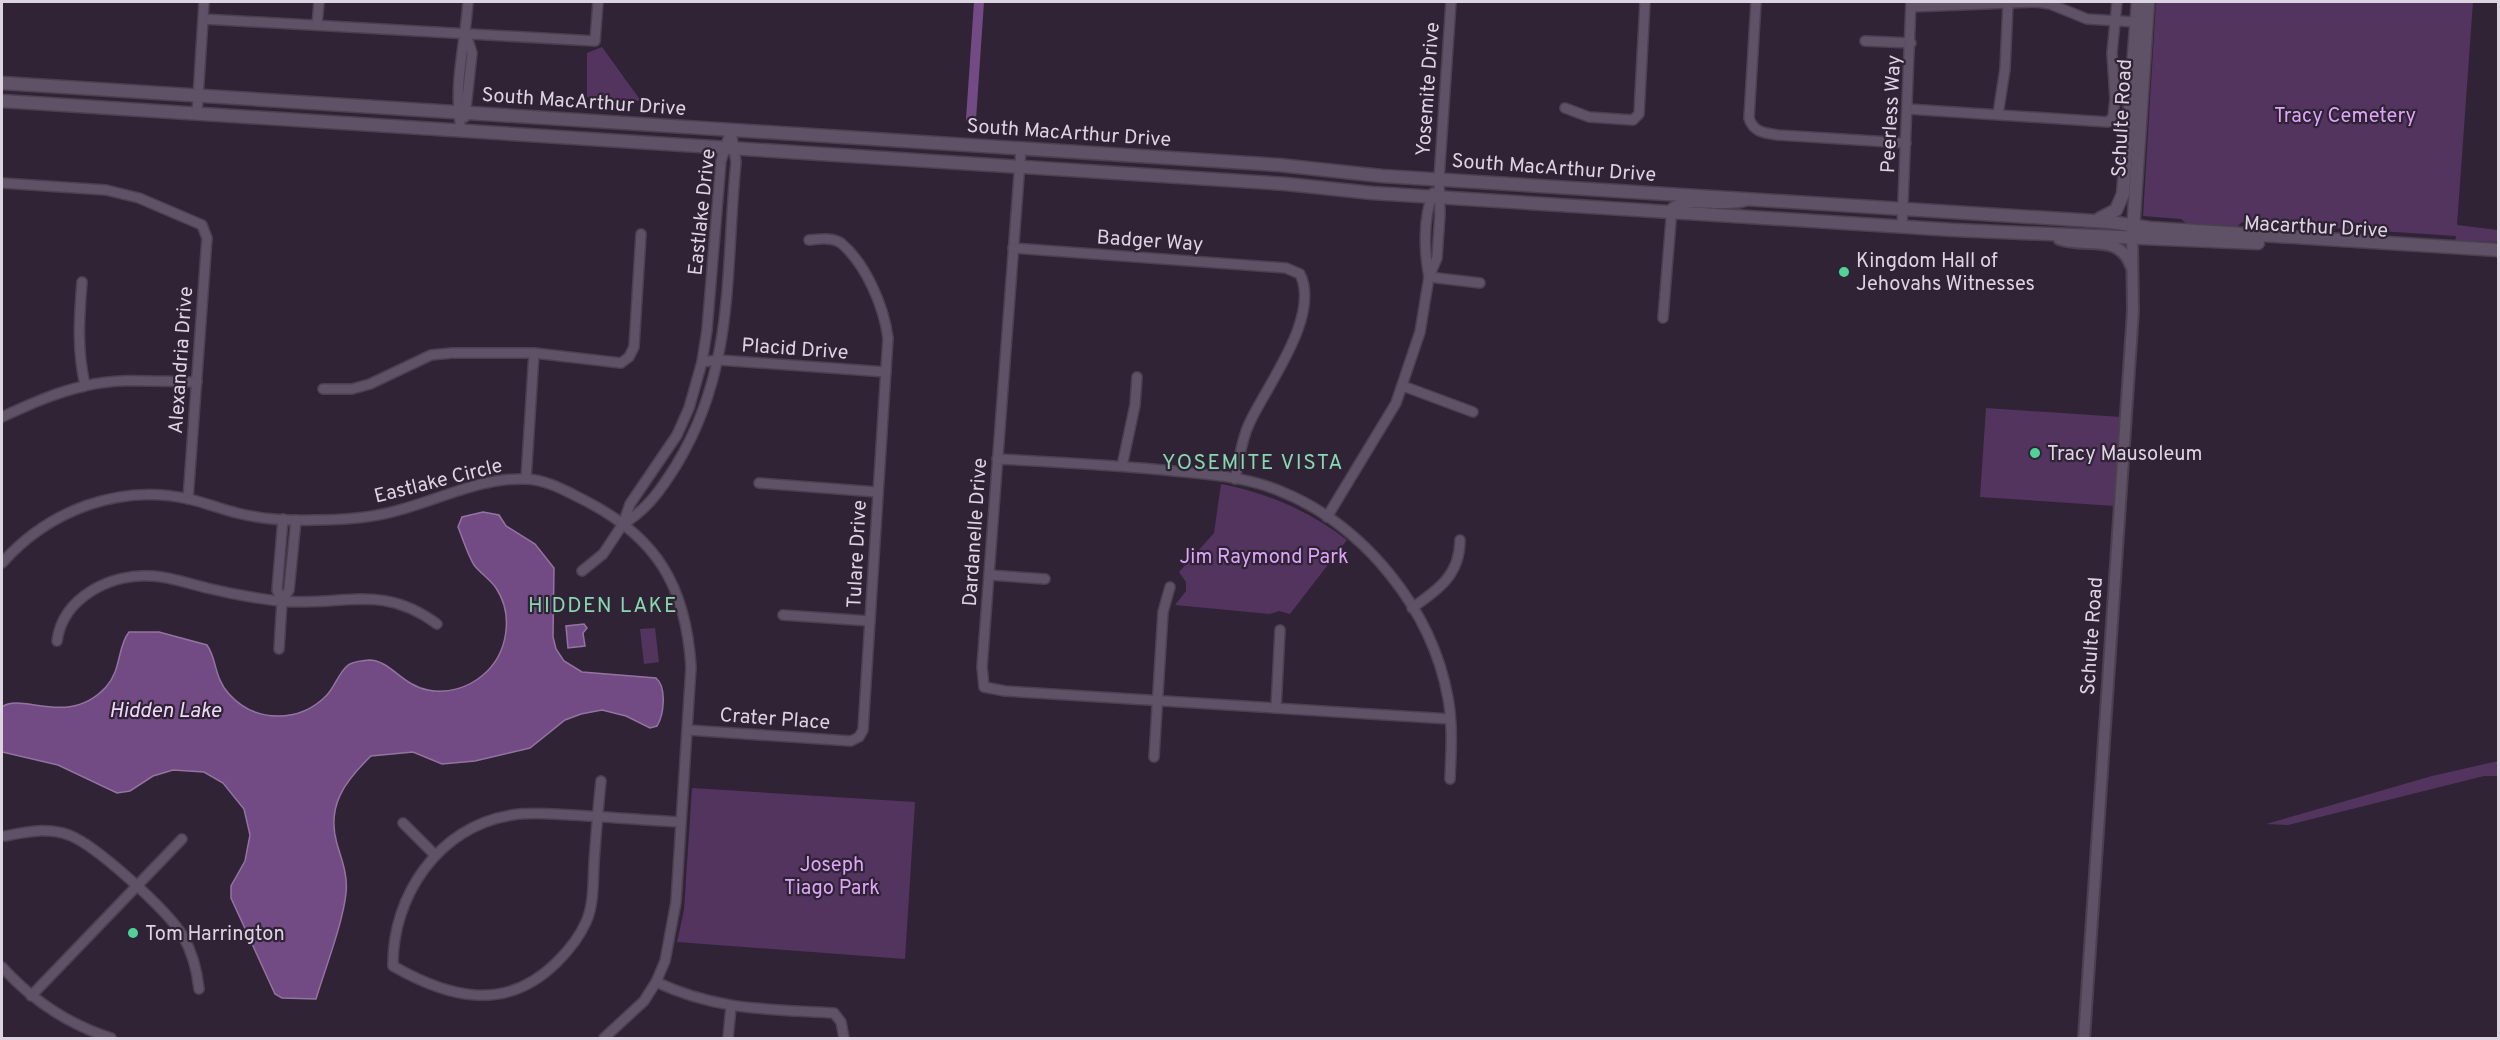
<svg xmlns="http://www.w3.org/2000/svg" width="2500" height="1040" font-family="Overpass,sans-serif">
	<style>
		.green { fill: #52345f }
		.water { fill: #734b84; stroke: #9274a0; stroke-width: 1.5 }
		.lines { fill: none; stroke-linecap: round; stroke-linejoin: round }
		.canal { stroke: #734b84; stroke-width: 10 }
		.minor-casing { stroke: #4b4050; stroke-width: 12 }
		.tertiary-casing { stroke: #4b4050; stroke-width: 14 }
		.secondary-casing { stroke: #4b4050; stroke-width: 15 }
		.minor { stroke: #5f5166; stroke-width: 9 }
		.tertiary { stroke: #5f5166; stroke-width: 10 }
		.secondary { stroke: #5f5166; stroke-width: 12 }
		.poi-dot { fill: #51d398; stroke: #302336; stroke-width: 2 }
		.labels { text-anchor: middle; stroke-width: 4.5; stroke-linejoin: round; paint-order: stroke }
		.street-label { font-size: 20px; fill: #dcd4e0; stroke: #302336 }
		.park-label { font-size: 20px; fill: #dea5f9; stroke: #302336 }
		.poi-label { font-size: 20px; fill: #dcd4e0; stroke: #302336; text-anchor: start }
		.neighbourhood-label { font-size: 21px; letter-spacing: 1.5px; fill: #87d8ae; stroke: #302336 }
		.water-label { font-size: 21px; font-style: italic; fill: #eed7f9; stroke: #302336 }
	</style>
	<rect width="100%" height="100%" fill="#302336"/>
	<g class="green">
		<polygon points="2156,2 2473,2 2457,225 2498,230 2498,242 2455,241 2456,236 2242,222 2235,229 2189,226 2181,219 2143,216"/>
		<polygon points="602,47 641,101 587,97 587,53"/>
		<polygon points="1986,408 2121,417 2115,506 1980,497"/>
		<path d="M1221 484C1268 493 1309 511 1347 540L1290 614 1279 611 1270 614 1175 605 1186 591V582L1179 572 1214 533Z"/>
		<polygon points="655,628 659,662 644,664 640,629"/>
		<polygon points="2498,761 2498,776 2484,776 2288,825 2266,824 2432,776"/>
		<polygon points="692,788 915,802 905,959 677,942 684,910"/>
	</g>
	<g class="water">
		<path d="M483 512 499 515 506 526 535 544 554 568 553 637 556 649 564 661 582 672 656 678C667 687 664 715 657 726L650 728 626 716 602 710 581 714 565 720 530 748 475 761 442 764 413 752 371 756C345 781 326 806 337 844 342 860 348 876 346 893 343 923 325 969 316 999L282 998 275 994 231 898V886L245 861 250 835 244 809 223 783 204 772 173 770 153 776 130 791 117 793 58 765 2 752V707C22 692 68 728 106 687 122 669 117 647 129 632H159L207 645C217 659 214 678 229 694 255 723 299 723 326 696 335 687 338 674 347 666 352 661 362 661 369 660 390 660 403 686 428 690 447 694 468 688 483 675 508 654 514 615 496 588 490 579 480 573 474 565 467 553 463 539 458 527L462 517Z"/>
		<polygon points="584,624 587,628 583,633 585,646 568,648 566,626"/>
	</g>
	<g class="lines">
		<polyline class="canal" points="971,119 979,2"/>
		<g class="minor-casing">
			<g id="minor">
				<polyline points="204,2 203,19 595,41 598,2"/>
				<path d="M1756 2 1749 118C1753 132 1764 133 1778 135L1906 143"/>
				<polyline points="1911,7 2037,2 2050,4 2087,19 2136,22"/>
				<polyline points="317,25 319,2"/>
				<polyline points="1865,41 1911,43"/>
				<polyline points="1565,108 1589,117 1633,120 1639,114 1645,2"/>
				<polyline points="1908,109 2108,122 2113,117 2115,99 2112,53 2117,2"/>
				<polyline points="197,113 203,19"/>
				<polyline points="1998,114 2005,69 2008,4"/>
				<polyline points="465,117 472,53 466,34"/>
				<path d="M461 130C453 84 465 47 468 2"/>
				<polyline points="1021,149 982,667 984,687 1005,691 1450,719"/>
				<polyline points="2,183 106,190 139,198 202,225 207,238 188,499"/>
				<polyline points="1902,227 1911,2"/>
				<path d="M1013 248 1286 268 1300 274C1321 317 1266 386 1249 424 1241 441 1239 461 1235 479"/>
				<path d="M1429 277C1424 251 1423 218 1433 193"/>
				<polyline points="1429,277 1480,283"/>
				<path d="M82 282C79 319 77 350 85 385"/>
				<path d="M1663 318 1672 208C1685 197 1726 208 1746 201"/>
				<polyline points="702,362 719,360 886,372"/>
				<polyline points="1403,386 1473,412"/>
				<polyline points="323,389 352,389 370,384 431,355 452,353 534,353 621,363 629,357 634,347 641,234"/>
				<path d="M2 417C28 405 56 392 85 386 120 377 160 382 197 382"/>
				<path d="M997 459C1056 462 1115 465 1174 471 1209 474 1247 477 1280 491 1364 525 1432 609 1448 698 1453 725 1451 752 1450 779"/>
				<polyline points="1122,466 1135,405 1137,377"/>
				<polyline points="526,479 534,353"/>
				<polyline points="759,483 877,492"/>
				<polyline points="1327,517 1396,403 1420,332 1429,277 1437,258 1440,214 1439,179 1451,2"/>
				<path d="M623 524C648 509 662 488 677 464 736 366 725 270 736 162L731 130"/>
				<path d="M2 563C48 511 119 483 189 499 206 503 221 509 237 513 261 519 289 521 314 520 341 520 373 518 399 510 440 499 483 477 526 479 547 480 564 490 582 499 656 536 686 585 691 667L676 902 665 961 656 982 644 1001 604 1038"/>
				<polyline points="582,571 603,554 623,524 630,504 677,435 689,408 702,362 707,330 721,161 731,130"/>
				<polyline points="989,575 1045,579"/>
				<polyline points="282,601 277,590 283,519"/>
				<path d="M1412 608C1438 590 1460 575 1460 540"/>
				<polyline points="783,615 870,621"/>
				<path d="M57 641C63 597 111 573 153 576 171 577 189 584 207 588 231 594 254 598 279 601 341 607 381 582 437 624"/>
				<polyline points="279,649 282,601 289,590 296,520"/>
				<polyline points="1276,708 1280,630"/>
				<path d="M688 730 851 741 859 737 863 730 888 338C884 307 866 264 841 243 832 237 819 239 809 240"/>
				<polyline points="1154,757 1163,612 1170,587"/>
				<path d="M601 781C598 808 596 835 594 863 593 881 594 905 586 922 580 936 568 951 557 962 506 1013 449 998 393 966 392 896 439 826 512 815 531 812 552 814 571 815 608 817 644 820 681 822"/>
				<polyline points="403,823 435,855"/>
				<path d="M5 836C27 832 47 827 69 835 97 846 167 910 183 936 192 952 197 970 199 989"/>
				<path d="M2 967C33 1001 67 1024 111 1038"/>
				<path d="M656 982C718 1011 768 1009 834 1013L841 1022 844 1038"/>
				<polyline points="31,996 182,839"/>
				<polyline points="728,1038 731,1007"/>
			</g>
		</g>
		<g class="tertiary-casing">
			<g id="tertiary">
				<path d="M2059 239C2085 249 2119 232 2131 266"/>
				<polyline points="2084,1038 2133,311 2132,237"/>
			</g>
		</g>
		<g class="secondary-casing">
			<g id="secondary">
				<polyline points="2,83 1279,165 1382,176 2110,222 2150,228 2498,250"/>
				<polyline points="2,101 1286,184 1372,193 1954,230 2258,243"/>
				<polyline points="2099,219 2116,210 2123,194 2138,2"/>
				<polyline points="2133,231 2148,2"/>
			</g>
		</g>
		<use href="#minor" class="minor"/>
		<use href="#tertiary" class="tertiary"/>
		<use href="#secondary" class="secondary"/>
	</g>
	<g class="poi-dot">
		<circle cx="1844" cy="272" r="6"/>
		<circle cx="2035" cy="453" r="6"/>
		<circle cx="133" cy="933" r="6"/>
	</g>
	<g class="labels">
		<g class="street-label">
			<text transform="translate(1427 89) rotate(-86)" y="7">Yosemite Drive</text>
			<text transform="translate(584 101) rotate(4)" y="7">South MacArthur Drive</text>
			<text transform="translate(1890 114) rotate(-87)" y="7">Peerless Way</text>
			<text transform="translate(2121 118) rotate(-87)" y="7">Schulte Road</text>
			<text transform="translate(1069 132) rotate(4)" y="7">South MacArthur Drive</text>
			<text transform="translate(1554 167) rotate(4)" y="7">South MacArthur Drive</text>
			<text transform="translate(701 212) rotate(-84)" y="7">Eastlake Drive</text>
			<text transform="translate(2316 226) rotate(3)" y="7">Macarthur Drive</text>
			<text transform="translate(1150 240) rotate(4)" y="7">Badger Way</text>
			<text transform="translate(795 348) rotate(4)" y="7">Placid Drive</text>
			<text transform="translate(180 360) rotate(-86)" y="7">Alexandria Drive</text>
			<text transform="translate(438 480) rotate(-14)" y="7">Eastlake Circle</text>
			<text transform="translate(974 532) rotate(-86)" y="7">Dardanelle Drive</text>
			<text transform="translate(856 554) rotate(-87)" y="7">Tulare Drive</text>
			<text transform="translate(2091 636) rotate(-86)" y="7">Schulte Road</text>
			<text transform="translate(775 718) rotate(4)" y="7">Crater Place</text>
		</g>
		<g class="park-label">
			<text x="2345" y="122">Tracy Cemetery</text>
			<text x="1264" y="563">Jim Raymond Park</text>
			<text x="832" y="871">Joseph<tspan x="832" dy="23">Tiago Park</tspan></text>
		</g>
		<g class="poi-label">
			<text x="1856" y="267">Kingdom Hall of<tspan x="1856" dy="23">Jehovahs Witnesses</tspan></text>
			<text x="2047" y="460">Tracy Mausoleum</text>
			<text x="145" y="940">Tom Harrington</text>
		</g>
		<g class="neighbourhood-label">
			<text x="1253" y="469">YOSEMITE VISTA</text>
			<text x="603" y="612">HIDDEN LAKE</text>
		</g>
		<g class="water-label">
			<text x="165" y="717">Hidden Lake</text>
		</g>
	</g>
	<rect width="2500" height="1040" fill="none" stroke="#dcd4e0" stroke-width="6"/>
</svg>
